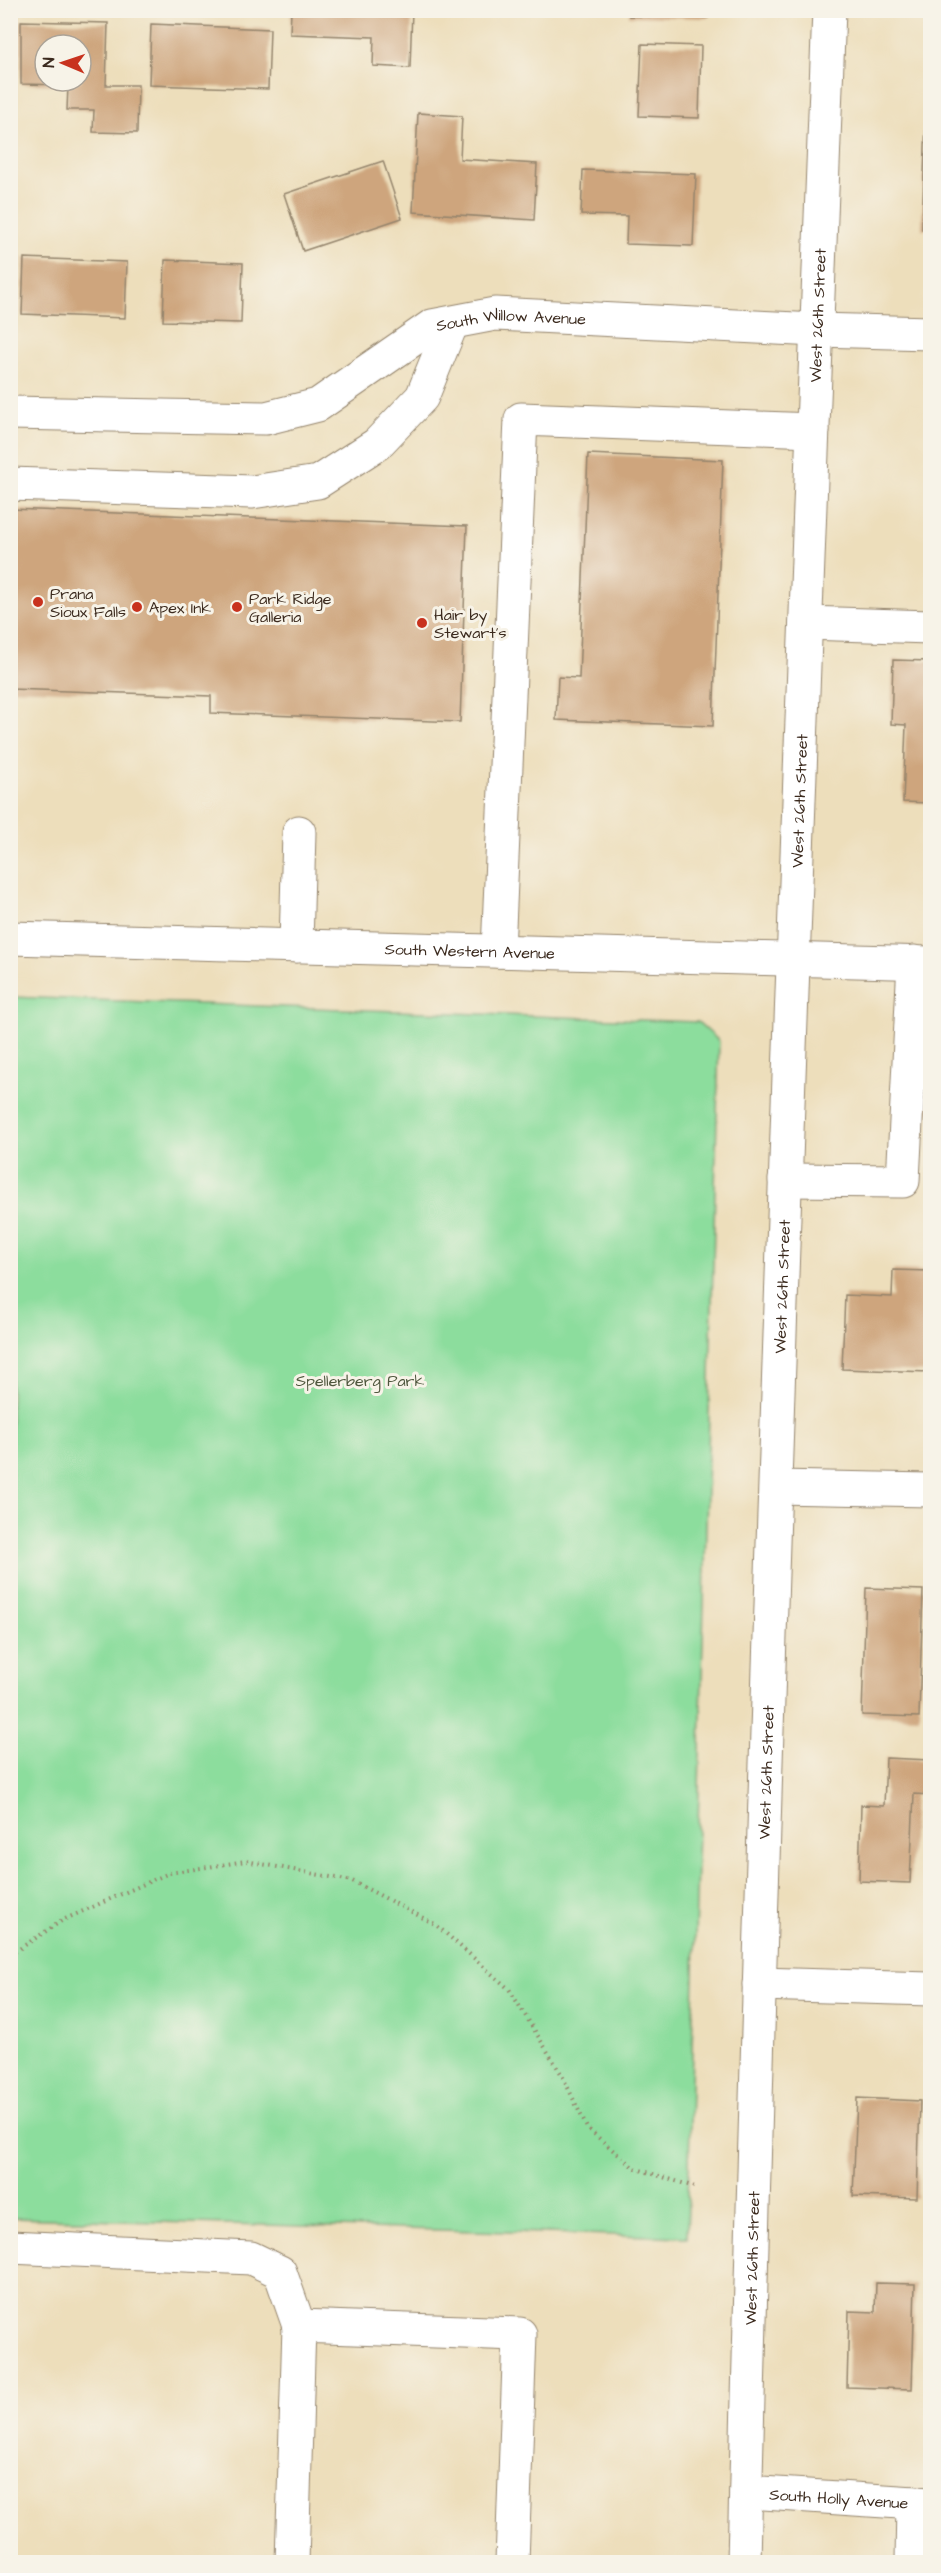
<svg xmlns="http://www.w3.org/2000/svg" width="941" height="2573" font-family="'Architects Daughter',sans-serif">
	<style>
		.green { fill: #8cdd9d; stroke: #64845e; stroke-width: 1.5 }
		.building { fill: #cea57d; fill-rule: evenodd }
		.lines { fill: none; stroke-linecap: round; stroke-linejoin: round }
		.minor-casing { stroke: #94846c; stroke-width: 35 }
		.major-casing { stroke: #94846c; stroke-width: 35 }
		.path { stroke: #94846c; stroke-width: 4; stroke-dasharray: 1.5 4.5; stroke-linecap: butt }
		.minor { stroke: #fff; stroke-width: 33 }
		.major { stroke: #fff; stroke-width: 33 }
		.poi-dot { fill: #c8321e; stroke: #f7f3e8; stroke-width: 2 }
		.labels { text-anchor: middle; stroke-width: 6; stroke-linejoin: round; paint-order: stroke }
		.street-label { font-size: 16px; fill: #3b2a1e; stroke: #f7f3e8 }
		.poi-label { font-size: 16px; fill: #3b2a1e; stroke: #f7f3e8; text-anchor: start }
		.park-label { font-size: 16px; fill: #4f573e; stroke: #f7f3e8 }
	</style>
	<rect width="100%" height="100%" fill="#f7f3e8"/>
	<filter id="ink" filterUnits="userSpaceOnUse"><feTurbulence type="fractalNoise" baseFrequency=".0167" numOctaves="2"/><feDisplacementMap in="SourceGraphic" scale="12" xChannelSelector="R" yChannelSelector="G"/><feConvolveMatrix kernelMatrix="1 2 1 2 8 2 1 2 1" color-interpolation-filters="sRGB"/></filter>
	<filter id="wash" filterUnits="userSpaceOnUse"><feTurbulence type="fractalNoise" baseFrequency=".008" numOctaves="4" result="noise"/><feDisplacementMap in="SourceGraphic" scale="24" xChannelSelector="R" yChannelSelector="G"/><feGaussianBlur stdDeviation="1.35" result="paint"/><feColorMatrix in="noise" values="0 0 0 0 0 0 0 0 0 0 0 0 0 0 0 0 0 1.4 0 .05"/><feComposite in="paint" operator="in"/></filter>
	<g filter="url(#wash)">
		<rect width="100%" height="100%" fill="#eddebb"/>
		<polygon class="green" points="11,997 698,1022 719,1041 687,2237 11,2218"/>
		<g id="blocks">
			<g class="building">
				<polygon points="291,10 412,10 410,68 373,66 374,37 290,34"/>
				<polygon points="629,10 708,10 708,18 629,16"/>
				<path d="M21 21 108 23 106 85H138L137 133 93 132 94 110H67L68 85 21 84ZM45 45H81V81H45Z"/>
				<polygon points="151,24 270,29 268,89 149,85"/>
				<polygon points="642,44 701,46 699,118 639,116"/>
				<polygon points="927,94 930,94 930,229 922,229"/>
				<polygon points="418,113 462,116 460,159 537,164 534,220 413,212"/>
				<polygon points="383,161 402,218 303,251 284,194"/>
				<polygon points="583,170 696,174 693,246 626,244 627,216 581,215"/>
				<polygon points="24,258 127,262 125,318 22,314"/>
				<polygon points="165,260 243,263 241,323 163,321"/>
				<polygon points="588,454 723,460 713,726 556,720 558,677 579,678"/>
				<polygon points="10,509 467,526 460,722 211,713 211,696 10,689"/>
				<polygon points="893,660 930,661 930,803 903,802 906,725 891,724"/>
				<polygon points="924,1066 930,1067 930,1112 923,1112"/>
				<polygon points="893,1270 930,1271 930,1372 842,1369 845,1295 892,1297"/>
				<polygon points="866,1588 923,1590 919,1717 862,1715"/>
				<polygon points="886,1758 930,1760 930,1795 914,1794 910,1883 859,1881 861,1805 884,1806"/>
				<polygon points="857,2098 920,2101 917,2198 853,2196"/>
				<polygon points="928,2197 930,2197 930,2238 927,2238"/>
				<polygon points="876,2283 915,2284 912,2389 847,2387 849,2311 875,2312"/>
			</g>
		</g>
	</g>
	<g filter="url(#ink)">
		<use href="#blocks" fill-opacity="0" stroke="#94846c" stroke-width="1.5"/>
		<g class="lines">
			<g class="minor-casing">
				<g id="minor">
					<path id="s1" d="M10 413 266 418 318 405 432 326 495 314 817 330 930 333"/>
					<polyline points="10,484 252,492 318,482 377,444 422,397 452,323"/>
					<polyline points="806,623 930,627"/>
					<path id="s2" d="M10 938 930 963"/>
					<polyline points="296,946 299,832"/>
					<polyline points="498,951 521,419 813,430"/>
					<polyline points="785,1180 903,1181 914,962"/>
					<polyline points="776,1487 930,1490"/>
					<polyline points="759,1984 930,1989"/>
					<polyline points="10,2247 251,2258 280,2272 299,2326"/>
					<path id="s3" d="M746 2492 930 2504"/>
					<polyline points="292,2562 299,2326 520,2334 512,2562"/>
					<polyline points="912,2562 913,2503"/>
				</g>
			</g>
			<g class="major-casing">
				<g id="major">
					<path id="s4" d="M744 2562C764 1712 796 861 829 10"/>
				</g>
			</g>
			<polyline class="path" points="10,1955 63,1920 169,1873 246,1861 352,1881 435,1924 509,1989 562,2075 587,2128 634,2168 698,2188"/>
			<use href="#minor" class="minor"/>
			<use href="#major" class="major"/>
		</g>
	</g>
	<g class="poi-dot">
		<circle cx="38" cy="602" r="6"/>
		<circle cx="137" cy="607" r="6"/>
		<circle cx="237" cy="607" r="6"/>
		<circle cx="422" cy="623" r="6"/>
	</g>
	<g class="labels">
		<g class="street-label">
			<text dy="6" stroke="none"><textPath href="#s4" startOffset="2248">West 26th Street</textPath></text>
			<text dy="6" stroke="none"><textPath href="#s1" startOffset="528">South Willow Avenue</textPath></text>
			<text dy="6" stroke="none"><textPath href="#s4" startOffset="1762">West 26th Street</textPath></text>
			<text dy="6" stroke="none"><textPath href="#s2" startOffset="460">South Western Avenue</textPath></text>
			<text dy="6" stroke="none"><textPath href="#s4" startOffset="1276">West 26th Street</textPath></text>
			<text dy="6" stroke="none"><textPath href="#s4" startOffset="790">West 26th Street</textPath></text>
			<text dy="6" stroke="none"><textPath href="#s4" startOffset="304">West 26th Street</textPath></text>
			<text dy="6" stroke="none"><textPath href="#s3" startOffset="93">South Holly Avenue</textPath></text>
		</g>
		<g class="poi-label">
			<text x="50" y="599">Prana<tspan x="50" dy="18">Sioux Falls</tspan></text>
			<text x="249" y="604">Park Ridge<tspan x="249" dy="18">Galleria</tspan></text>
			<text x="149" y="613">Apex Ink</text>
			<text x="434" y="620">Hair by<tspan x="434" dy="18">Stewart's</tspan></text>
		</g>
		<g class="park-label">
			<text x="360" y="1386">Spellerberg Park</text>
		</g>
	</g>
	<rect width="941" height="2573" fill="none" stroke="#f7f3e8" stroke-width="36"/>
	<g transform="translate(63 63) rotate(272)"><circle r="28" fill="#f7f3e8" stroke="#aca397" stroke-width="1.5"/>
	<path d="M0-4.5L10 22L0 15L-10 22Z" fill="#c8321e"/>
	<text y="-9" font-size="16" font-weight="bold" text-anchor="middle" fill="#3b2a1e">N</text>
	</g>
</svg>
